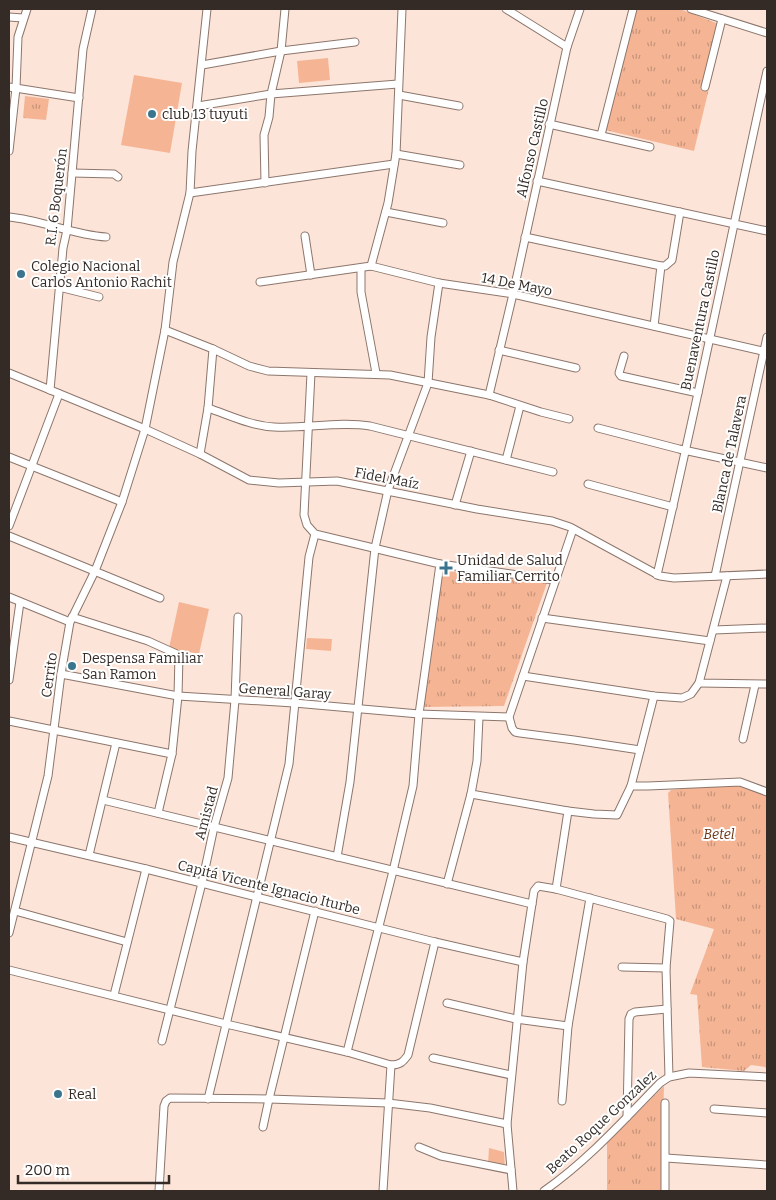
<svg xmlns="http://www.w3.org/2000/svg" width="776" height="1200" font-family="Bitter,serif">
	<style>
		.grass { fill: url(#grass-tufts) }
		.pitch { fill: #f5b595 }
		.lines { fill: none; stroke-linecap: round; stroke-linejoin: round }
		.minor-casing { stroke: #8c766c; stroke-width: 9 }
		.minor { stroke: #fff; stroke-width: 7 }
		.poi-dot { fill: #3a758d; stroke: #fff; stroke-width: 2 }
		.labels { text-anchor: middle; stroke-width: 4; stroke-linejoin: round; paint-order: stroke }
		.poi-label { font-size: 14px; fill: #342b26; stroke: #fff; text-anchor: start }
		.street-label { font-size: 14px; fill: #342b26; stroke: #fff }
		.park-label { font-size: 14px; font-style: italic; fill: #6f3513; stroke: #fff }
	</style>
	<defs>
		<pattern id="grass-tufts" width="24" height="20" patternUnits="userSpaceOnUse" patternTransform="scale(1.25)"><rect width="24" height="20" fill="#f5b595"/><path d="M3 7l-1-3M5 7V3M7 7l1-3M15 17l-1-3M17 17v-4M19 17l1-3" fill="none" stroke="#c79379"/></pattern>
	</defs>
	<rect width="100%" height="100%" fill="#fde4d8"/>
	<g class="grass">
		<polygon points="636,9 680,9 724,26 694,151 605,130"/>
		<polygon points="25,96 49,99 46,120 23,118"/>
		<polygon points="442,566 548,580 504,706 423,707"/>
		<polygon points="739,783 767,795 767,1070 765,1067 751,1065 744,1071 702,1067 697,995 690,994 714,929 676,919 668,793 671,790"/>
		<polygon points="664,1086 661,1191 607,1191 607,1143"/>
	</g>
	<g class="pitch">
		<polygon points="328,58 330,80 299,83 297,61"/>
		<polygon points="134,75 182,83 170,153 121,145"/>
		<polygon points="179,602 209,609 199,654 169,648"/>
		<polygon points="307,638 332,639 331,651 306,649"/>
		<polygon points="489,1148 504,1152 505,1168 488,1164"/>
	</g>
	<g class="lines">
		<g class="minor-casing">
			<g id="minor">
				<polyline points="506,9 567,47"/>
				<polyline points="691,9 767,33"/>
				<polyline points="9,17 23,18"/>
				<polyline points="202,65 281,51 355,42"/>
				<polyline points="9,87 79,98"/>
				<polyline points="705,87 722,19"/>
				<polyline points="399,95 459,106"/>
				<polyline points="198,106 271,94 398,84"/>
				<polyline points="549,124 650,147"/>
				<polyline points="601,135 633,9"/>
				<polyline points="9,151 16,88 18,37 27,9"/>
				<polyline points="396,154 460,165"/>
				<polyline points="72,173 114,174 118,177"/>
				<polyline points="537,181 767,231"/>
				<polyline points="265,183 264,135 269,117 271,94 281,51 285,9"/>
				<polyline points="190,193 394,164"/>
				<polyline points="386,212 443,223"/>
				<path d="M9 217C42 220 73 235 106 237"/>
				<polyline points="305,236 311,275"/>
				<polyline points="525,237 661,266"/>
				<polyline points="371,266 388,203 396,154 402,9"/>
				<polyline points="361,268 361,292 376,373"/>
				<polyline points="260,282 371,266 439,283 513,294 767,352"/>
				<polyline points="59,287 99,297"/>
				<polyline points="654,326 661,266 665,266 672,260 680,212"/>
				<polyline points="165,330 213,349 249,366 268,371 390,375 489,395 541,412 569,419"/>
				<polyline points="499,350 576,368"/>
				<polyline points="624,356 619,373 621,376 698,393"/>
				<polyline points="9,373 145,429 200,454 249,480 279,483 337,481 477,509 552,521 570,527 660,576 674,578 767,574"/>
				<polyline points="311,373 304,515 307,525 315,534 440,564 419,714 413,786 393,871 347,1052"/>
				<polyline points="50,390 63,248 67,230 83,49 92,9"/>
				<polyline points="489,395 513,294 567,47 580,9"/>
				<path d="M208 408C229 415 251 426 274 427 305 429 338 421 370 426L553 472"/>
				<polyline points="598,428 679,449 767,468"/>
				<polyline points="200,454 208,408 213,349"/>
				<polyline points="9,457 122,502"/>
				<polyline points="506,460 520,406"/>
				<polyline points="588,484 673,507"/>
				<polyline points="455,505 471,451"/>
				<polyline points="9,526 59,394"/>
				<polyline points="573,529 509,717 512,728 515,732 520,733 574,740 640,750"/>
				<polyline points="9,536 160,598"/>
				<polyline points="440,564 554,580"/>
				<path d="M657 575C697 407 730 239 767 71"/>
				<polyline points="715,576 767,337"/>
				<polyline points="727,576 699,683 767,684"/>
				<polyline points="9,597 70,622"/>
				<polyline points="72,617 148,641 179,655 178,696 172,754 158,813"/>
				<polyline points="542,618 710,641"/>
				<polyline points="714,630 767,628"/>
				<polyline points="61,674 178,696 294,703 419,714 509,717"/>
				<polyline points="523,676 654,696 682,698 691,694 699,683"/>
				<polyline points="9,680 20,602"/>
				<polyline points="9,721 172,754"/>
				<polyline points="743,739 755,685"/>
				<polyline points="631,786 648,786 740,782 767,792"/>
				<polyline points="471,794 568,811 594,814 617,815 631,786 654,696"/>
				<polyline points="103,800 532,904"/>
				<polyline points="9,837 146,869 435,942 523,962"/>
				<polyline points="89,855 116,743"/>
				<polyline points="337,857 350,782 375,548 388,490 428,383 431,337 439,283"/>
				<polyline points="447,884 471,794 477,761 479,717"/>
				<polyline points="556,889 568,811"/>
				<polyline points="15,911 127,942"/>
				<polyline points="9,933 48,776 61,674 70,622 95,571 122,502 145,429 165,330 173,262 190,193 192,151 207,9"/>
				<polyline points="622,967 666,968"/>
				<path d="M9 970 226 1024 347 1052 391 1065C400 1065 403 1062 408 1055L435 942"/>
				<polyline points="114,995 146,869"/>
				<polyline points="447,1003 516,1019 568,1026"/>
				<polyline points="162,1041 202,883 214,827 228,778 235,700 238,617"/>
				<polyline points="433,1058 511,1075"/>
				<polyline points="208,1099 289,764 309,557 315,534"/>
				<polyline points="562,1101 568,1026 590,898"/>
				<polyline points="714,1109 767,1113"/>
				<polyline points="627,1117 629,1019 631,1014 635,1012 667,1009"/>
				<polyline points="263,1127 269,1099 315,911"/>
				<polyline points="419,1147 441,1156 511,1170"/>
				<polyline points="666,1158 767,1165"/>
				<polyline points="159,1191 164,1106 166,1101 170,1098 269,1099 388,1103 430,1108 507,1124"/>
				<polyline points="383,1191 391,1065"/>
				<polyline points="513,1191 507,1124 523,962 534,891 538,886 556,889 667,919 670,921 666,968 669,1077"/>
				<path d="M544 1191C587 1161 623 1121 660 1083L669 1077 689 1073 767 1077"/>
				<polyline points="665,1191 665,1103"/>
			</g>
		</g>
		<use href="#minor" class="minor"/>
	</g>
	<g class="poi-dot">
		<circle cx="152" cy="114" r="5"/>
		<circle cx="21" cy="274" r="5"/>
		<path d="M443.5 560.5h5v5h5v5h-5v5h-5v-5h-5v-5h5z"/>
		<circle cx="72" cy="666" r="5"/>
		<circle cx="58" cy="1094" r="5"/>
	</g>
	<g class="labels">
		<g class="poi-label">
			<text x="162" y="119">club 13 tuyuti</text>
			<text x="31" y="271">Colegio Nacional<tspan x="31" dy="16">Carlos Antonio Rachit</tspan></text>
			<text x="457" y="565">Unidad de Salud<tspan x="457" dy="16">Familiar Cerrito</tspan></text>
			<text x="82" y="663">Despensa Familiar<tspan x="82" dy="16">San Ramon</tspan></text>
			<text x="68" y="1099">Real</text>
		</g>
		<g class="street-label">
			<text transform="translate(532 148) rotate(-77)" y="5">Alfonso Castillo</text>
			<text transform="translate(56 197) rotate(-83)" y="5">R.I. 6 Boquerón</text>
			<text transform="translate(517 284) rotate(11)" y="5">14 De Mayo</text>
			<text transform="translate(700 320) rotate(-78)" y="5">Buenaventura Castillo</text>
			<text transform="translate(729 454) rotate(-78)" y="5">Blanca de Talavera</text>
			<text transform="translate(387 478) rotate(11)" y="5">Fidel Maíz</text>
			<text transform="translate(49 675) rotate(-82)" y="5">Cerrito</text>
			<text transform="translate(285 691) rotate(4)" y="5">General Garay</text>
			<text transform="translate(206 813) rotate(-75)" y="5">Amistad</text>
			<text transform="translate(269 887) rotate(14)" y="5">Capitá Vicente Ignacio Iturbe</text>
			<text transform="translate(601 1122) rotate(-43)" y="5">Beato Roque Gonzalez</text>
		</g>
		<g class="park-label">
			<text x="719" y="839">Betel</text>
		</g>
	</g>
	<rect width="776" height="1200" fill="none" stroke="#342b26" stroke-width="20"/>
	<path d="M18 1175v8h151v-8" fill="none" stroke="#342b26" stroke-width="2.5"/>
	<text x="25" y="1175" font-size="15" fill="#342b26" stroke="#ffffff" stroke-width="4" paint-order="stroke">200 m</text>
</svg>
